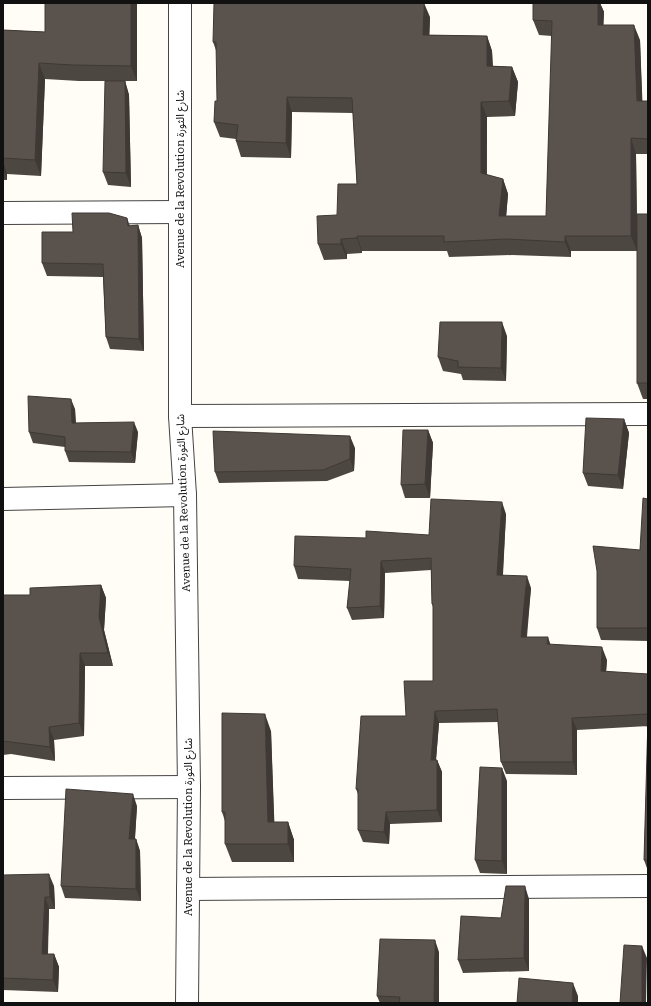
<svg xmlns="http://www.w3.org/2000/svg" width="651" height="1006" font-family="'Roboto Serif','Noto Sans Arabic',serif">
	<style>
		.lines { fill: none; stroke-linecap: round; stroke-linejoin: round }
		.minor-casing { stroke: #444; stroke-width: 24 }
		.tertiary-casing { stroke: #444; stroke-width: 24 }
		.minor { stroke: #fff; stroke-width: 22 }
		.tertiary { stroke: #fff; stroke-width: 22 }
		.wall { fill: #4d4742 }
		.shaded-wall { fill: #3f3936 }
		.building { fill: #5a524d; stroke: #3f3936 }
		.labels { text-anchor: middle; stroke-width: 4; stroke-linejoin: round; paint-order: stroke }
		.street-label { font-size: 11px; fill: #111; stroke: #fff }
	</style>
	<rect width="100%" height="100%" fill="#fffdf5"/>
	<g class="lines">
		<g class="minor-casing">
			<g id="minor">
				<polyline points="3,213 180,212"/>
				<polyline points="180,416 648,414"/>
				<polyline points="3,499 185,495"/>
				<polyline points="3,788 189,787"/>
				<polyline points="188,889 648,886"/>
			</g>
		</g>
		<g class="tertiary-casing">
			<polyline id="tertiary" points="180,3 180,416 185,495 189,787 187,1003"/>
		</g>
		<use href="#minor" class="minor"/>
		<use href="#tertiary" class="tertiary"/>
	</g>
	<g class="wall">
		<polygon points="45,3 137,3 137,81 79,81 45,79 41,176 7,174 7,180 3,180 3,30 45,32"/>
		<polygon points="533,3 600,3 604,12 603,25 640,40 642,101 648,101 648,154 636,154 637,214 648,214 648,399 643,399 637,383 637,251 571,251 571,257 512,255 449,257 447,251 362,251 362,253 347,254 347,259 324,260 318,244 357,184 353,113 292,112 291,158 241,157 236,141 236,139 220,137 214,122 217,101 217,53 213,42 430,17 429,35 487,36 492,51 493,66 512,67 518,82 515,116 487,117 487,175 503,179 508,194 506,216 546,216 552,36 539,35 533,20"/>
		<polygon points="125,81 129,95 131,187 108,185 103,172"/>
		<polygon points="127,218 130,226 138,225 142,238 144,351 110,349 106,337 103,277 47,276 42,263 73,232"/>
		<polygon points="507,336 506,381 463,380 461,374 443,371 438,357"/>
		<polygon points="75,409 76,423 138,432 135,463 69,462 65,451 65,447 33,443 29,432"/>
		<polygon points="624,419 629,433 623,489 588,486 583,473"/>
		<polygon points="428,430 433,443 430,498 405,498 401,485"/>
		<polygon points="355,448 354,471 327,481 219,483 215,472"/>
		<polygon points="648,499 648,641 601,640 597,628 640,550"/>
		<polygon points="506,514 503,575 531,588 527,637 551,645 607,660 606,672 648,674 648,871 644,860 648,726 577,730 577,775 506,774 501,762 498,722 439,723 436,760 437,760 442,772 442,822 390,824 389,844 363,842 358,830 358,794 356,789 406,716 433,681 433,607 432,604 431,570 385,573 384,618 352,620 347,608 350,581 298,579 294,566 366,538 429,535"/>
		<polygon points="101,585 106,598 104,630 113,666 85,666 84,736 54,740 55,761 11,754 3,755 3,595 30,595"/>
		<polygon points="271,731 274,822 288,822 294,840 294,862 232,862 225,844 225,821 222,812"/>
		<polygon points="507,781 507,874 480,873 475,860"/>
		<polygon points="137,806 135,839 136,839 140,851 141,901 65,898 61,886"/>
		<polygon points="3,875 54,886 55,909 49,909 48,954 54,954 59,967 58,992 3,990"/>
		<polygon points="529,899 529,971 463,973 458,960 501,918"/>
		<polygon points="439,952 439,1003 380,1003 377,996"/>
	</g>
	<g class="shaded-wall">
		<polygon points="131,3 137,3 137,81 131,66"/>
		<polygon points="424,3 430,17 429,50 423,35"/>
		<polygon points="598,3 600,3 604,12 603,40 598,25"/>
		<polygon points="634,25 640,40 643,116 637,101"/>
		<polygon points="487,36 492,51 493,81 487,66"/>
		<polygon points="39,63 45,79 41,176 35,160"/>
		<polygon points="512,67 518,82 515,116 509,101"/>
		<polygon points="125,81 129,95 131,187 126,173"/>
		<polygon points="287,97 292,112 291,158 286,143"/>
		<polygon points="481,102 487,117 486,188 481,173"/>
		<polygon points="631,138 636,154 637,251 631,236"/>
		<polygon points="3,161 7,174 7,180 3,168"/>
		<polygon points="503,179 508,194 505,231 499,216"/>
		<polygon points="138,225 142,238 144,351 139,339"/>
		<polygon points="357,236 362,251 362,253 357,238"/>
		<polygon points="565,236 571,251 571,257 565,242"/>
		<polygon points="341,239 347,254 347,259 341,244"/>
		<polygon points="502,322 507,336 506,381 501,368"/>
		<polygon points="71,399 75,409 76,434 72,423"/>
		<polygon points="624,419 629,433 623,489 618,475"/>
		<polygon points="134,422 138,432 135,463 131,452"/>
		<polygon points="428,430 433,443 430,498 425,484"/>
		<polygon points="350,436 355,448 354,471 350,459"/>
		<polygon points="502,502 506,514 502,587 497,575"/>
		<polygon points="381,561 385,573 384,618 380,606"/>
		<polygon points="527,576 531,588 525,649 521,637"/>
		<polygon points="101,585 106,598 104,630 113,666 108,653 99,617"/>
		<polygon points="548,637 552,649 547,644"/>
		<polygon points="602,647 607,660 605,684 601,671"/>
		<polygon points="80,653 85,666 84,736 79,723"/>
		<polygon points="435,711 439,723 435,772 431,760"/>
		<polygon points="265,714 271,731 275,839 268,822"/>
		<polygon points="572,718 577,730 577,775 573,762"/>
		<polygon points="49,727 54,740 55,761 50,747"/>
		<polygon points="437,760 442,772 442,822 437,810"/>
		<polygon points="502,768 507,781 507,874 502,861"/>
		<polygon points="133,794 137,806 134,851 129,839"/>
		<polygon points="386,812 390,824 389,844 384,832"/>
		<polygon points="288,822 294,840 294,862 288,844"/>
		<polygon points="136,839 140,851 141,901 136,889"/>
		<polygon points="49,874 54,886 55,909 50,897"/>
		<polygon points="525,886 529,899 529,971 524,958"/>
		<polygon points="45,897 49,909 47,966 42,954"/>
		<polygon points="435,940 439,952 439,1003 434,1003"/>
		<polygon points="642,946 647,958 646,1003 642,1003"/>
		<polygon points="54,954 59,967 58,992 53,980"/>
		<polygon points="573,983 578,996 578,1003 572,1003"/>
	</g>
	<g class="building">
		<polygon points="45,3 131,3 131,66 73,65 39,63 35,160 3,158 3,30 45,32"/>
		<polygon points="214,3 424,3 423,35 487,36 487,66 512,67 509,101 481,102 481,173 503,179 499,216 546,216 552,21 533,20 533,3 598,3 598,25 634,25 637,101 648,101 648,139 631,138 631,236 565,236 565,242 506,239 444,242 444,236 357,236 357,238 341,239 341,244 318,244 317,216 337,215 338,184 357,184 352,98 287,97 286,143 236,141 238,125 214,122 215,101 217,101 216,42 213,42"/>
		<polygon points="105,81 125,81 126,173 103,172"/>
		<polygon points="72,213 109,213 127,218 128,226 138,225 139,339 106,337 103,264 42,263 42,232 73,232"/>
		<rect x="637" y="214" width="11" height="169"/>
		<polygon points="440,322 502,322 501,368 458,367 458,361 438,357"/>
		<polygon points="28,396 71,399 72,423 134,422 131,452 65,451 65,437 29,432"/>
		<polygon points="586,418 624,419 618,475 583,473"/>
		<polygon points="403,430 428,430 425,484 401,485"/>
		<polygon points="213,431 350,436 350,459 323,470 215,472"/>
		<polygon points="643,498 648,499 648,628 597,628 597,571 593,546 640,550"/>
		<polygon points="431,499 502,502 497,575 527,576 521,637 548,637 547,644 602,647 601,671 648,674 648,714 572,718 573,762 501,762 497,709 435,711 431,760 437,760 437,810 386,812 384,832 358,830 358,789 356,789 361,716 406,716 404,681 433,681 433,604 432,604 431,558 381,561 380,606 347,608 351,569 294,566 295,536 366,538 366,531 429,535"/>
		<polygon points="101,585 99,617 108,653 80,653 79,723 49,727 50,747 3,741 3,595 30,595 30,588"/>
		<polygon points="222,713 265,714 268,822 288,822 288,844 225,844 225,812 222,812"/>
		<polygon points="648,718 648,860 644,860"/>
		<polygon points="480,767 502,768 502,861 475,860"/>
		<polygon points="66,789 133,794 129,839 136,839 136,889 61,886"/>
		<polygon points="49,874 50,897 45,897 42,954 54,954 53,980 3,978 3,875"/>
		<polygon points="506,886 525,886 524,958 458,960 461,916 501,918"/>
		<polygon points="380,939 435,940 434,1003 399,1003 400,997 377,996"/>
		<polygon points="624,945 642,946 642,1003 620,1003"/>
		<polygon points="519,978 573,983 572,1003 517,1003"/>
	</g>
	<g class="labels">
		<g class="street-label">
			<text transform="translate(180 179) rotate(-90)" y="4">Avenue de la Revolution شارع الثورة</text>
			<text transform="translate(183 503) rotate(-92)" y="4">Avenue de la Revolution شارع الثورة</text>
			<text transform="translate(188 827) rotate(-90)" y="4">Avenue de la Revolution شارع الثورة</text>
		</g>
	</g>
	<rect width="651" height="1006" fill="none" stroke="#111111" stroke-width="8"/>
</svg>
